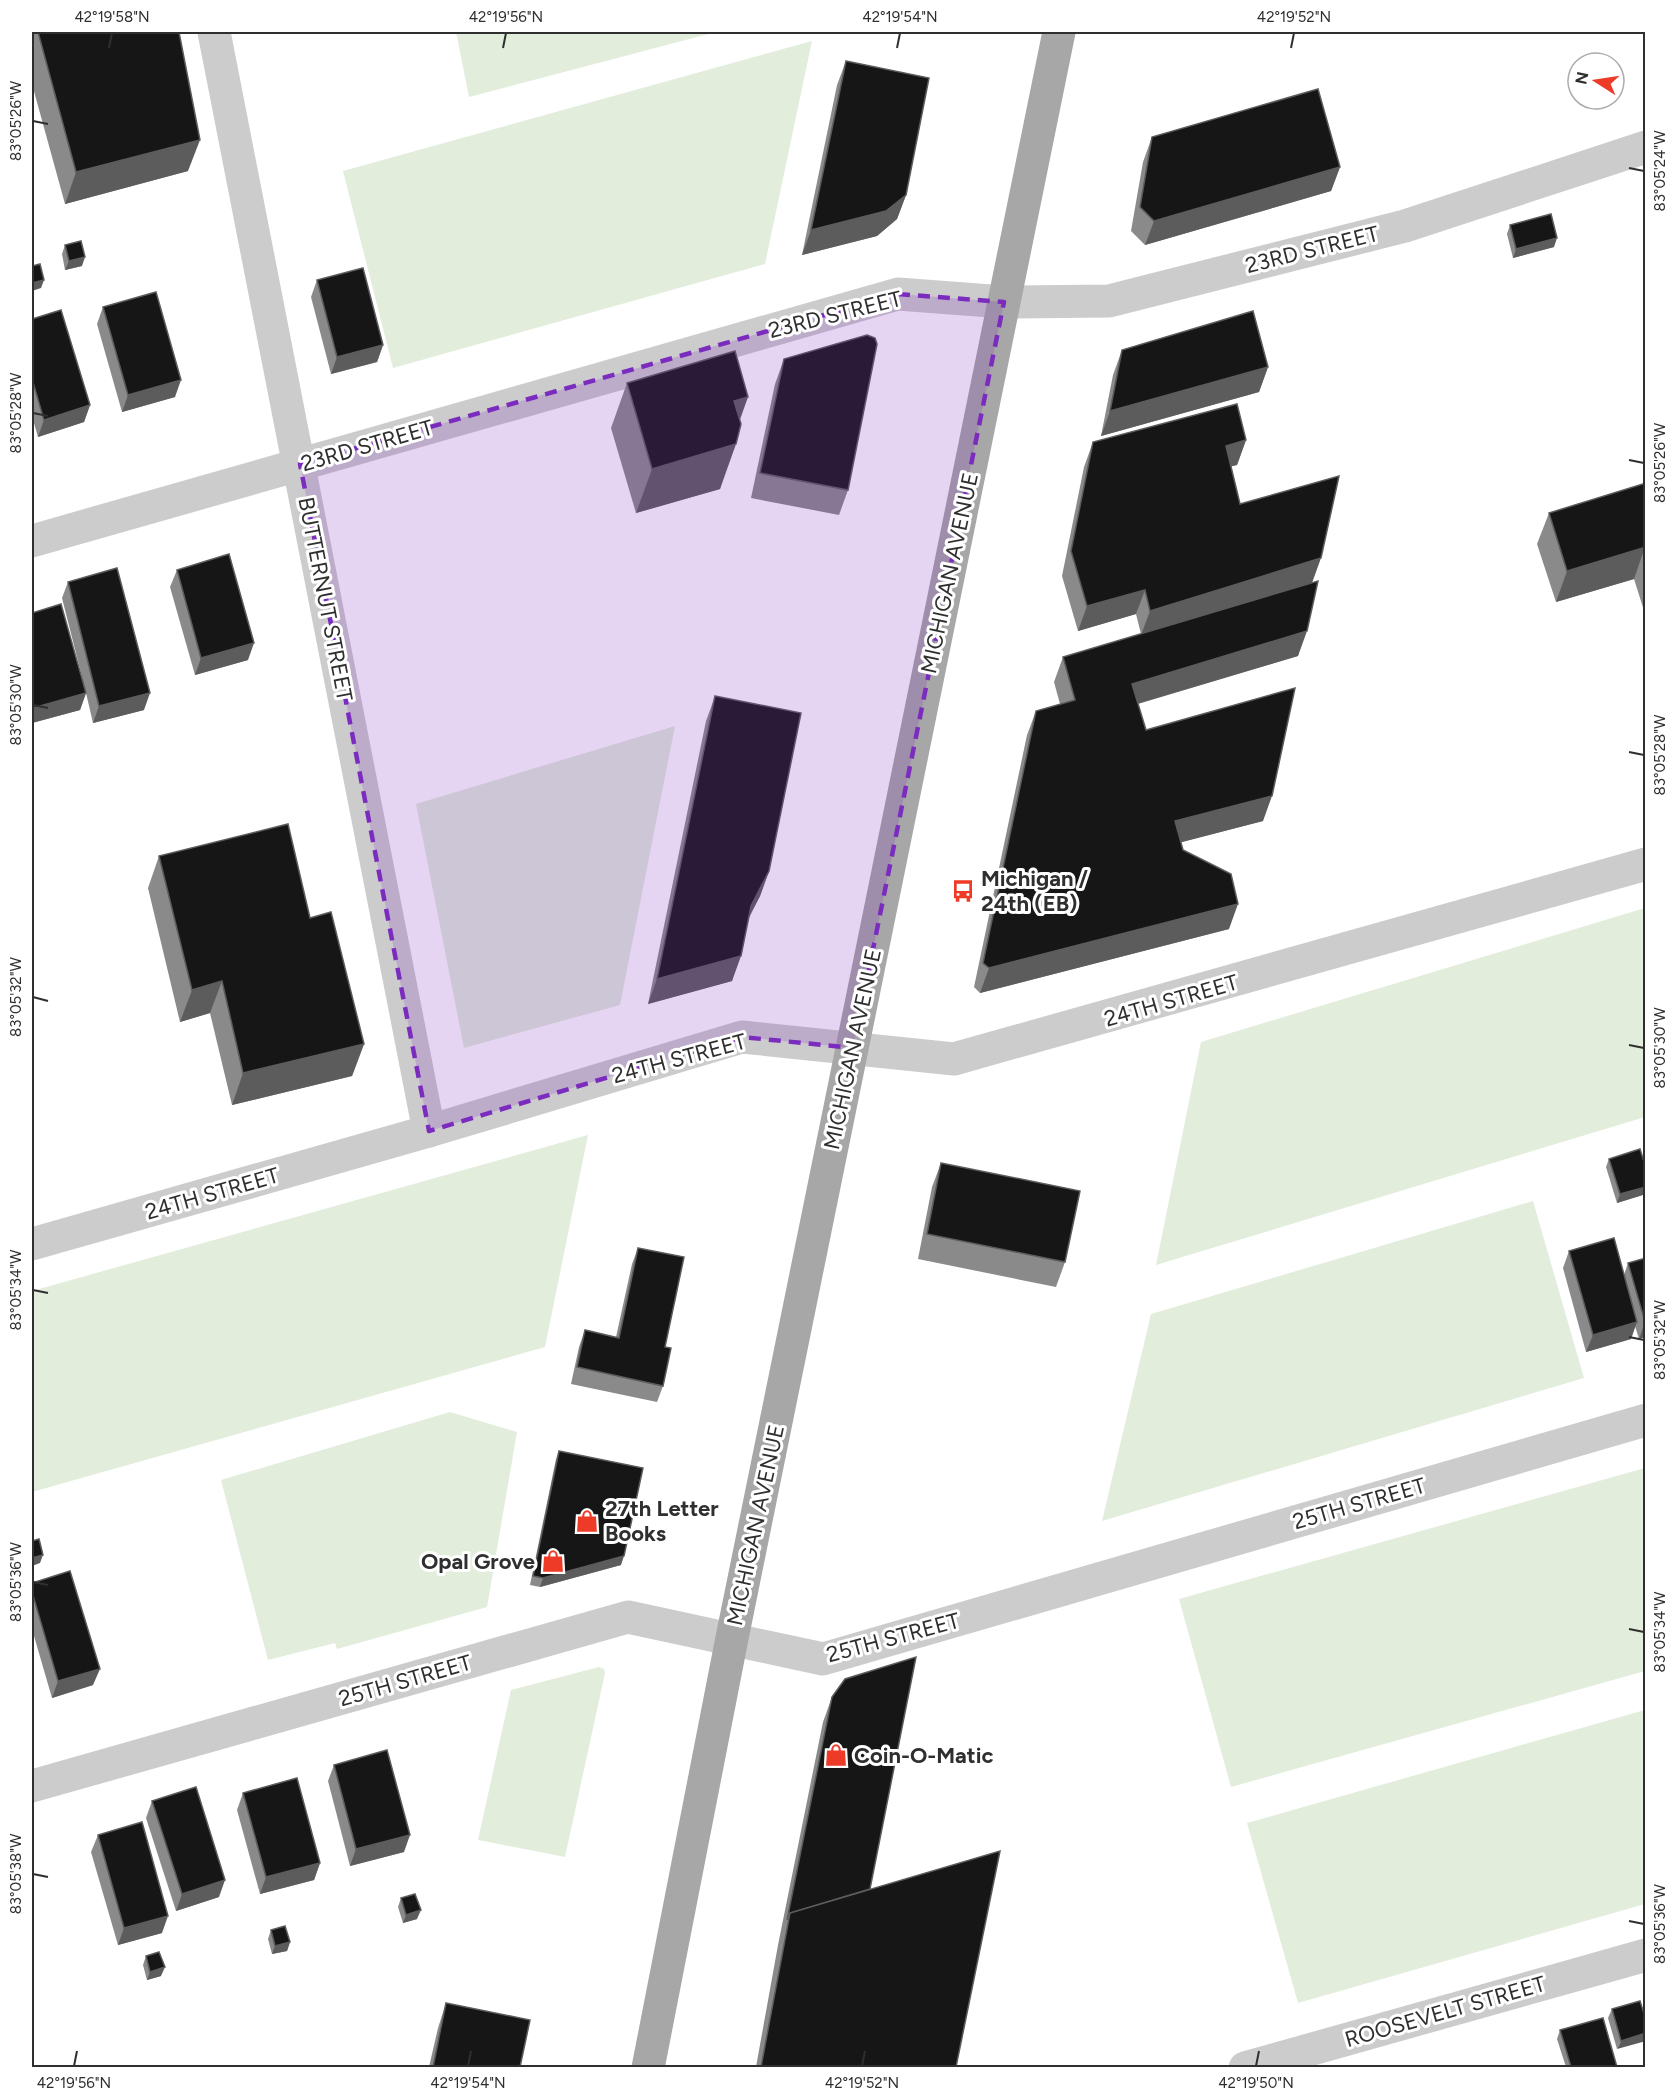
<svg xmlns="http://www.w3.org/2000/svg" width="1677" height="2099" font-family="Figtree,sans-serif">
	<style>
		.green { fill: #e2eddc }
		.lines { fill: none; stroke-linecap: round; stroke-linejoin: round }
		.street { stroke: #ccc; stroke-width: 33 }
		.primary { stroke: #a7a7a7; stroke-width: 33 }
		.wall { fill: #8a8a8a }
		.shaded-wall { fill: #5c5c5c }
		.building { fill: #161616; stroke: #5c5c5c; stroke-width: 1.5 }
		.marked { fill: #7b2cbf; fill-opacity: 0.2; stroke: #7b2cbf; stroke-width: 4.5; stroke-dasharray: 12 8; stroke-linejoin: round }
		.ticks { fill: none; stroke: #2f2f2f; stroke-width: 2 }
		.labels { text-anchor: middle; stroke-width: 6; stroke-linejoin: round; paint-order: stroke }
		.street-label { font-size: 22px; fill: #2f2f2f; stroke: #fff }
		.poi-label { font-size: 22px; font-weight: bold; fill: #2f2f2f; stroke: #fff; text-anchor: start }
		.neatline { fill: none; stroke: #2f2f2f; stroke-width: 2 }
		.ticks-label { font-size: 15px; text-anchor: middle; fill: #2f2f2f }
	</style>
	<rect width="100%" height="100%" fill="#fff"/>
	<g class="green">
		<polygon points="456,32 716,32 469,97"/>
		<polygon points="812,41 765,264 393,368 343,171"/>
		<polygon points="675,726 620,1005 464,1048 416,804"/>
		<polygon points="1645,908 1645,1117 1156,1265 1201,1042"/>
		<polygon points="588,1135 545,1347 32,1492 32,1291"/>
		<polygon points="1533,1201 1584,1378 1102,1521 1151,1314"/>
		<polygon points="450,1412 517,1432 487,1607 337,1649 335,1643 268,1660 221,1480"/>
		<polygon points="1645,1468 1645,1671 1231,1787 1179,1599"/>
		<polygon points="599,1667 604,1669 605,1673 565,1857 478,1840 511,1690"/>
		<polygon points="1645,1710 1645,1904 1298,2003 1247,1823"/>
	</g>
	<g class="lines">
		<g class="street">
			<polyline points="214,32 429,1131"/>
			<polyline points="32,541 898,294 1004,302 1109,301 1405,226 1646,147"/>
			<polyline points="32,1244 429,1131 742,1037 954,1059 1646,864"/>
			<polyline points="32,1786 628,1617 823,1659 1646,1420"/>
			<polyline points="1245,2068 1646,1955"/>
		</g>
		<polyline class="primary" points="648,2068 732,1638 1059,32"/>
	</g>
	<g class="wall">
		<polygon points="32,32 179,32 188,171 65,204 32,84"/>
		<polygon points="846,61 906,195 897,219 877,236 802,255 837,85"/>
		<polygon points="1152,137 1340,167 1331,191 1145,245 1131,231 1143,162"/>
		<polygon points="1510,225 1554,247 1513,258 1507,234"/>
		<polygon points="65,245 82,266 65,270 62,254"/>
		<polygon points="317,280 383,345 377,362 331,374 311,297"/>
		<polygon points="103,307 175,397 122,412 97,324"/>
		<polygon points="32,319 90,405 84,422 38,437 32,416"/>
		<polygon points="1122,350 1268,367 1259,392 1101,436 1113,375"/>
		<polygon points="784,359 848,490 839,515 751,498 775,384"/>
		<polygon points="627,383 740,420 720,489 636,513 611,428"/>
		<polygon points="1246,440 1237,465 1231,466 1240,504 1312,583 1298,656 1138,704 1146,730 1263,821 1181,842 1183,850 1229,929 980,993 974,987 1027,735 1036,711 1060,704 1054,682 1063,657 1141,634 1136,614 1078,631 1062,576 1084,467 1093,442"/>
		<polygon points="1646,483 1646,617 1634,579 1556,602 1537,544 1549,513"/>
		<polygon points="177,570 248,660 195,675 170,587"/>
		<polygon points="68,582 144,710 93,723 86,693 80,710 32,723 32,613 82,677 62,598"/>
		<polygon points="715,696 769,871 760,896 749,918 732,981 648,1004 706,721"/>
		<polygon points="159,856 364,1044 352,1076 232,1105 210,1013 180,1022 148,888"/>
		<polygon points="1609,1159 1646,1168 1646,1194 1617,1203 1606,1167"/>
		<polygon points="941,1163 1065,1262 1056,1287 918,1259 932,1187"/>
		<polygon points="638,1248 665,1347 663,1386 657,1402 571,1384 579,1347 585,1330 616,1337 632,1264"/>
		<polygon points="1569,1251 1624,1275 1628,1263 1646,1258 1646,1337 1639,1339 1635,1326 1631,1339 1586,1352 1563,1268"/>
		<polygon points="559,1451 621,1565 540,1587 530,1585 556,1459"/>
		<polygon points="32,1583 93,1685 52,1698 32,1629"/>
		<polygon points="832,1697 870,1889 956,2067 756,2067 778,1945 823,1722"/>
		<polygon points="334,1765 404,1852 350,1866 328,1781"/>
		<polygon points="243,1793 320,1863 314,1880 260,1894 237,1810"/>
		<polygon points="152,1801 219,1897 176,1911 146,1818"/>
		<polygon points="98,1835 162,1933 118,1945 91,1852"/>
		<polygon points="401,1898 417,1919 403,1923 398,1907"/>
		<polygon points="271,1930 290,1942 287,1951 272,1954 268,1939"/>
		<polygon points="146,1956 161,1976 147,1980 143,1965"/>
		<polygon points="1640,2001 1617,2049 1608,2018 1612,2009"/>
		<polygon points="446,2003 520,2067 429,2067 438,2028"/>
		<polygon points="1560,2030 1617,2067 1566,2067 1557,2039"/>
	</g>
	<g class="shaded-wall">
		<polygon points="200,140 188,171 65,204 76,172"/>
		<polygon points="1340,167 1331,191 1145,245 1154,221"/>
		<polygon points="906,195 897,219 877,236 802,255 811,230"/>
		<polygon points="1557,238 1554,247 1513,258 1516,249"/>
		<polygon points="85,257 82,266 65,270 69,261"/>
		<polygon points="44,280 41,288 32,291 32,283"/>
		<polygon points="383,345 377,362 331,374 337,357"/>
		<polygon points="1268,367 1259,392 1101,436 1110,411"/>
		<polygon points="181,380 175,397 122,412 128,395"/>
		<polygon points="748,397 732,442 734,401"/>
		<polygon points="90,405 84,422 38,437 44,420"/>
		<polygon points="1246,440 1237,465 1217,470 1226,446"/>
		<polygon points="736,444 720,489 636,513 652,469"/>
		<polygon points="1645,547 1634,579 1556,602 1567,571"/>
		<polygon points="1321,558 1312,583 1141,635 1150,611"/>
		<polygon points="1145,590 1136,614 1078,631 1087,606"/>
		<polygon points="1307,631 1298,656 1123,708 1132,684"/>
		<polygon points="254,643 248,660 195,675 201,658"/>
		<polygon points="86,693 80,710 32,723 32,712 33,708"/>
		<polygon points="150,693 144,710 93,723 99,706"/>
		<polygon points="1272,796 1263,821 1167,846 1175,821"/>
		<polygon points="769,871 760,896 742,930 751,906"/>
		<polygon points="1238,904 1229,929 980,993 989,968"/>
		<polygon points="741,956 732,981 648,1004 657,979"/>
		<polygon points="222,981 210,1013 180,1022 192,990"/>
		<polygon points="364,1044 352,1076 232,1105 243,1073"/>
		<polygon points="1646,1187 1646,1194 1617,1203 1620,1194"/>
		<polygon points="1637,1322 1631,1339 1586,1352 1593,1335"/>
		<polygon points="1645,1322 1646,1337 1639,1339"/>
		<polygon points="43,1555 40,1563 32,1566 32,1558"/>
		<polygon points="624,1556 621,1565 540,1587 543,1578"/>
		<polygon points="100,1669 93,1685 52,1698 58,1681"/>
		<polygon points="410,1835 404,1852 350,1866 356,1849"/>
		<polygon points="320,1863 314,1880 260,1894 266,1877"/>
		<polygon points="225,1880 219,1897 176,1911 182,1894"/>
		<polygon points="421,1910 417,1919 403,1923 406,1915"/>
		<polygon points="168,1916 162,1933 118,1945 124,1928"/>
		<polygon points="290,1942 287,1951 272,1954 275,1946"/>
		<polygon points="165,1967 161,1976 147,1980 150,1972"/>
		<polygon points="1646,2033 1646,2041 1617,2049 1621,2041"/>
	</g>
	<g class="building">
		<polygon points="38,32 179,32 200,140 76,172"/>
		<polygon points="846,61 929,78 906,195 886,211 811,230"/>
		<polygon points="1318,89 1340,167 1154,221 1140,207 1152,137"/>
		<polygon points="1551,214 1557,238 1516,249 1510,225"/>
		<polygon points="81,241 85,257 69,261 65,245"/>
		<polygon points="40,264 44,280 32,283 32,266"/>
		<polygon points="363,268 383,345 337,357 317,280"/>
		<polygon points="156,292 181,380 128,395 103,307"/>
		<polygon points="61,310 90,405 44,420 32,379 32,319"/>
		<polygon points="1253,311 1268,367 1110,411 1122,350"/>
		<polygon points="867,335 875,338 877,344 848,490 760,473 784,359"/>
		<polygon points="735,351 748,397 734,401 741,424 736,444 652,469 627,383"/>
		<polygon points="1237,404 1246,440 1226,446 1240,504 1339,476 1321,558 1150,611 1145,590 1087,606 1071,551 1093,442"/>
		<polygon points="1646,483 1646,547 1567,571 1549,513"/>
		<polygon points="229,554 254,643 201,658 177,570"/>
		<polygon points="117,568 150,693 99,706 68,582"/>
		<polygon points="1318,581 1307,631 1132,684 1146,730 1295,688 1272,796 1175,821 1183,850 1231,874 1238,904 989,968 983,963 1036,711 1075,700 1063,657"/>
		<polygon points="61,604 86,693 33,708 32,702 32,613"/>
		<polygon points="715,696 801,713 769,871 751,906 741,956 657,979"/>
		<polygon points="288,824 310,918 331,912 364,1044 243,1073 222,981 192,990 159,856"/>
		<polygon points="1640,1149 1646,1168 1646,1187 1620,1194 1609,1159"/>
		<polygon points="941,1163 1080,1191 1065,1262 927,1234"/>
		<polygon points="1614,1238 1637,1322 1593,1335 1569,1251"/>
		<polygon points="638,1248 684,1257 665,1347 671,1348 663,1386 577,1367 585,1330 619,1338"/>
		<polygon points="1646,1258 1646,1322 1645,1322 1628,1263"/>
		<polygon points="559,1451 643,1468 624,1556 543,1578 533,1576"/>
		<polygon points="39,1539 43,1555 32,1558 32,1541"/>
		<polygon points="70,1571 100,1669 58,1681 32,1592 32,1583"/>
		<polygon points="916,1657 870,1889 790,1913 787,1920 832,1697 845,1679"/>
		<polygon points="387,1750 410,1835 356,1849 334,1765"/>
		<polygon points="297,1778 320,1863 266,1877 243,1793"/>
		<polygon points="196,1787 225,1880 182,1894 152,1801"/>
		<polygon points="142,1822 168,1916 124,1928 98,1835"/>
		<polygon points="1000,1851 956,2067 761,2067 790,1913"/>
		<polygon points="415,1894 421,1910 406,1915 401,1898"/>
		<polygon points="285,1926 290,1942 275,1946 271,1930"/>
		<polygon points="159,1952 165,1967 150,1972 146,1956"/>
		<polygon points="1640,2001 1646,2020 1646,2033 1621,2041 1612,2009"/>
		<polygon points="446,2003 530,2020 520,2067 433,2067"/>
		<polygon points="1603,2018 1617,2067 1571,2067 1560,2030"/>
	</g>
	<path class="marked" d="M898 294 1004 302 853 1048 742 1037 429 1131 300 464Z"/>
	<path class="ticks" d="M109 48 112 33M503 48 506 33M897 48 900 33M1291 48 1294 33M33 121 48 124M1629 168 1644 171M33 413 48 416M1629 460 1644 463M33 705 48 708M1629 752 1644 755M33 997 48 1001M1629 1045 1644 1048M33 1290 48 1293M1629 1337 1644 1340M33 1582 48 1585M1629 1629 1644 1632M33 1874 48 1877M1629 1921 1644 1924M74 2066 77 2051M468 2066 471 2051M862 2066 865 2051M1256 2066 1259 2051"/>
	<defs>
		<g id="bus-bare" transform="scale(1.8)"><path d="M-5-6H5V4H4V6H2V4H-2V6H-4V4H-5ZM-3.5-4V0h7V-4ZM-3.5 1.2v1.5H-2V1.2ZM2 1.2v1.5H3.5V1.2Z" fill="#ee3b28" stroke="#fff" stroke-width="2.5" paint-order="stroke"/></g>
		<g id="shop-bare" transform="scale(1.8)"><path d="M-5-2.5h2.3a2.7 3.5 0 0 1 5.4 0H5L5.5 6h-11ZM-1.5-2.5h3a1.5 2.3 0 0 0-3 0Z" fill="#ee3b28" stroke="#fff" stroke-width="2.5" paint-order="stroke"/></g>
	</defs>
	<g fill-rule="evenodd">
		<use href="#bus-bare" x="963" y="891"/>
		<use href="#shop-bare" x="587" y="1521"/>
		<use href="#shop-bare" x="553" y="1561"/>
		<use href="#shop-bare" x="836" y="1755"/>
	</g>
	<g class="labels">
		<g class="street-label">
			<text transform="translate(1312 249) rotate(-14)" y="8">23RD STREET</text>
			<text transform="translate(835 314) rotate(-14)" y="8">23RD STREET</text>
			<text transform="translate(367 445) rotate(-16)" y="8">23RD STREET</text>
			<text transform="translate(949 573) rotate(-78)" y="8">MICHIGAN AVENUE</text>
			<text transform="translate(326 599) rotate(79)" y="8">BUTTERNUT STREET</text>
			<text transform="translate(1171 1000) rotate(-16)" y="8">24TH STREET</text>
			<text transform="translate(852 1049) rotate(-78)" y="8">MICHIGAN AVENUE</text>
			<text transform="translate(679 1058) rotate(-15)" y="8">24TH STREET</text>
			<text transform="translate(212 1193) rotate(-16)" y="8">24TH STREET</text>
			<text transform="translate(1359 1503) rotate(-16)" y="8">25TH STREET</text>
			<text transform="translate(755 1525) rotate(-78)" y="8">MICHIGAN AVENUE</text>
			<text transform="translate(893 1637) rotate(-15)" y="8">25TH STREET</text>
			<text transform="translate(405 1680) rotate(-16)" y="8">25TH STREET</text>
			<text transform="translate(1445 2011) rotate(-16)" y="8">ROOSEVELT STREET</text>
		</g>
		<g class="poi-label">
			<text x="981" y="886">Michigan /<tspan x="981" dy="25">24th (EB)</tspan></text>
			<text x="605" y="1516">27th Letter<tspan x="605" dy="25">Books</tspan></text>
			<text x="535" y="1569" text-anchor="end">Opal Grove</text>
			<text x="854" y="1763">Coin-O-Matic</text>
		</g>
	</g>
	<rect width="1677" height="2099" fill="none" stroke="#ffffff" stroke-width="66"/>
	<g transform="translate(1596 81) rotate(282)"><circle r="28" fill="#ffffff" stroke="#acacac" stroke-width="1.5"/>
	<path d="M0-4.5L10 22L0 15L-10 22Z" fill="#ee3b28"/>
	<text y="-9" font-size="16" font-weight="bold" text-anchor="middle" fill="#2f2f2f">N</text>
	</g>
	<rect x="33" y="33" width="1611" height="2033" class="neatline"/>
	<g class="ticks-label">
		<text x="112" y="22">42°19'58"N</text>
		<text x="506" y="22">42°19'56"N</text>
		<text x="900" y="22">42°19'54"N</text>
		<text x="1294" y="22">42°19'52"N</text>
		<text transform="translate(16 121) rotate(-90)" y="5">83°05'26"W</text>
		<text transform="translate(1660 171) rotate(-90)" y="5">83°05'24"W</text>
		<text transform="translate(16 413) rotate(-90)" y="5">83°05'28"W</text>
		<text transform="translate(1660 463) rotate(-90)" y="5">83°05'26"W</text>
		<text transform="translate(16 705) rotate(-90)" y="5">83°05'30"W</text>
		<text transform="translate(1660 755) rotate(-90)" y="5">83°05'28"W</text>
		<text transform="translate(16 997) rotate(-90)" y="5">83°05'32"W</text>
		<text transform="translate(1660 1048) rotate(-90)" y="5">83°05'30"W</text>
		<text transform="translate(16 1290) rotate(-90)" y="5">83°05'34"W</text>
		<text transform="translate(1660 1340) rotate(-90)" y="5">83°05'32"W</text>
		<text transform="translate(16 1582) rotate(-90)" y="5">83°05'36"W</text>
		<text transform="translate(1660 1632) rotate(-90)" y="5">83°05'34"W</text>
		<text transform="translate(16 1874) rotate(-90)" y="5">83°05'38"W</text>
		<text transform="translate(1660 1924) rotate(-90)" y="5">83°05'36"W</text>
		<text x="74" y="2088">42°19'56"N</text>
		<text x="468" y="2088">42°19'54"N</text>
		<text x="862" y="2088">42°19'52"N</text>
		<text x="1256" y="2088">42°19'50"N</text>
	</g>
</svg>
